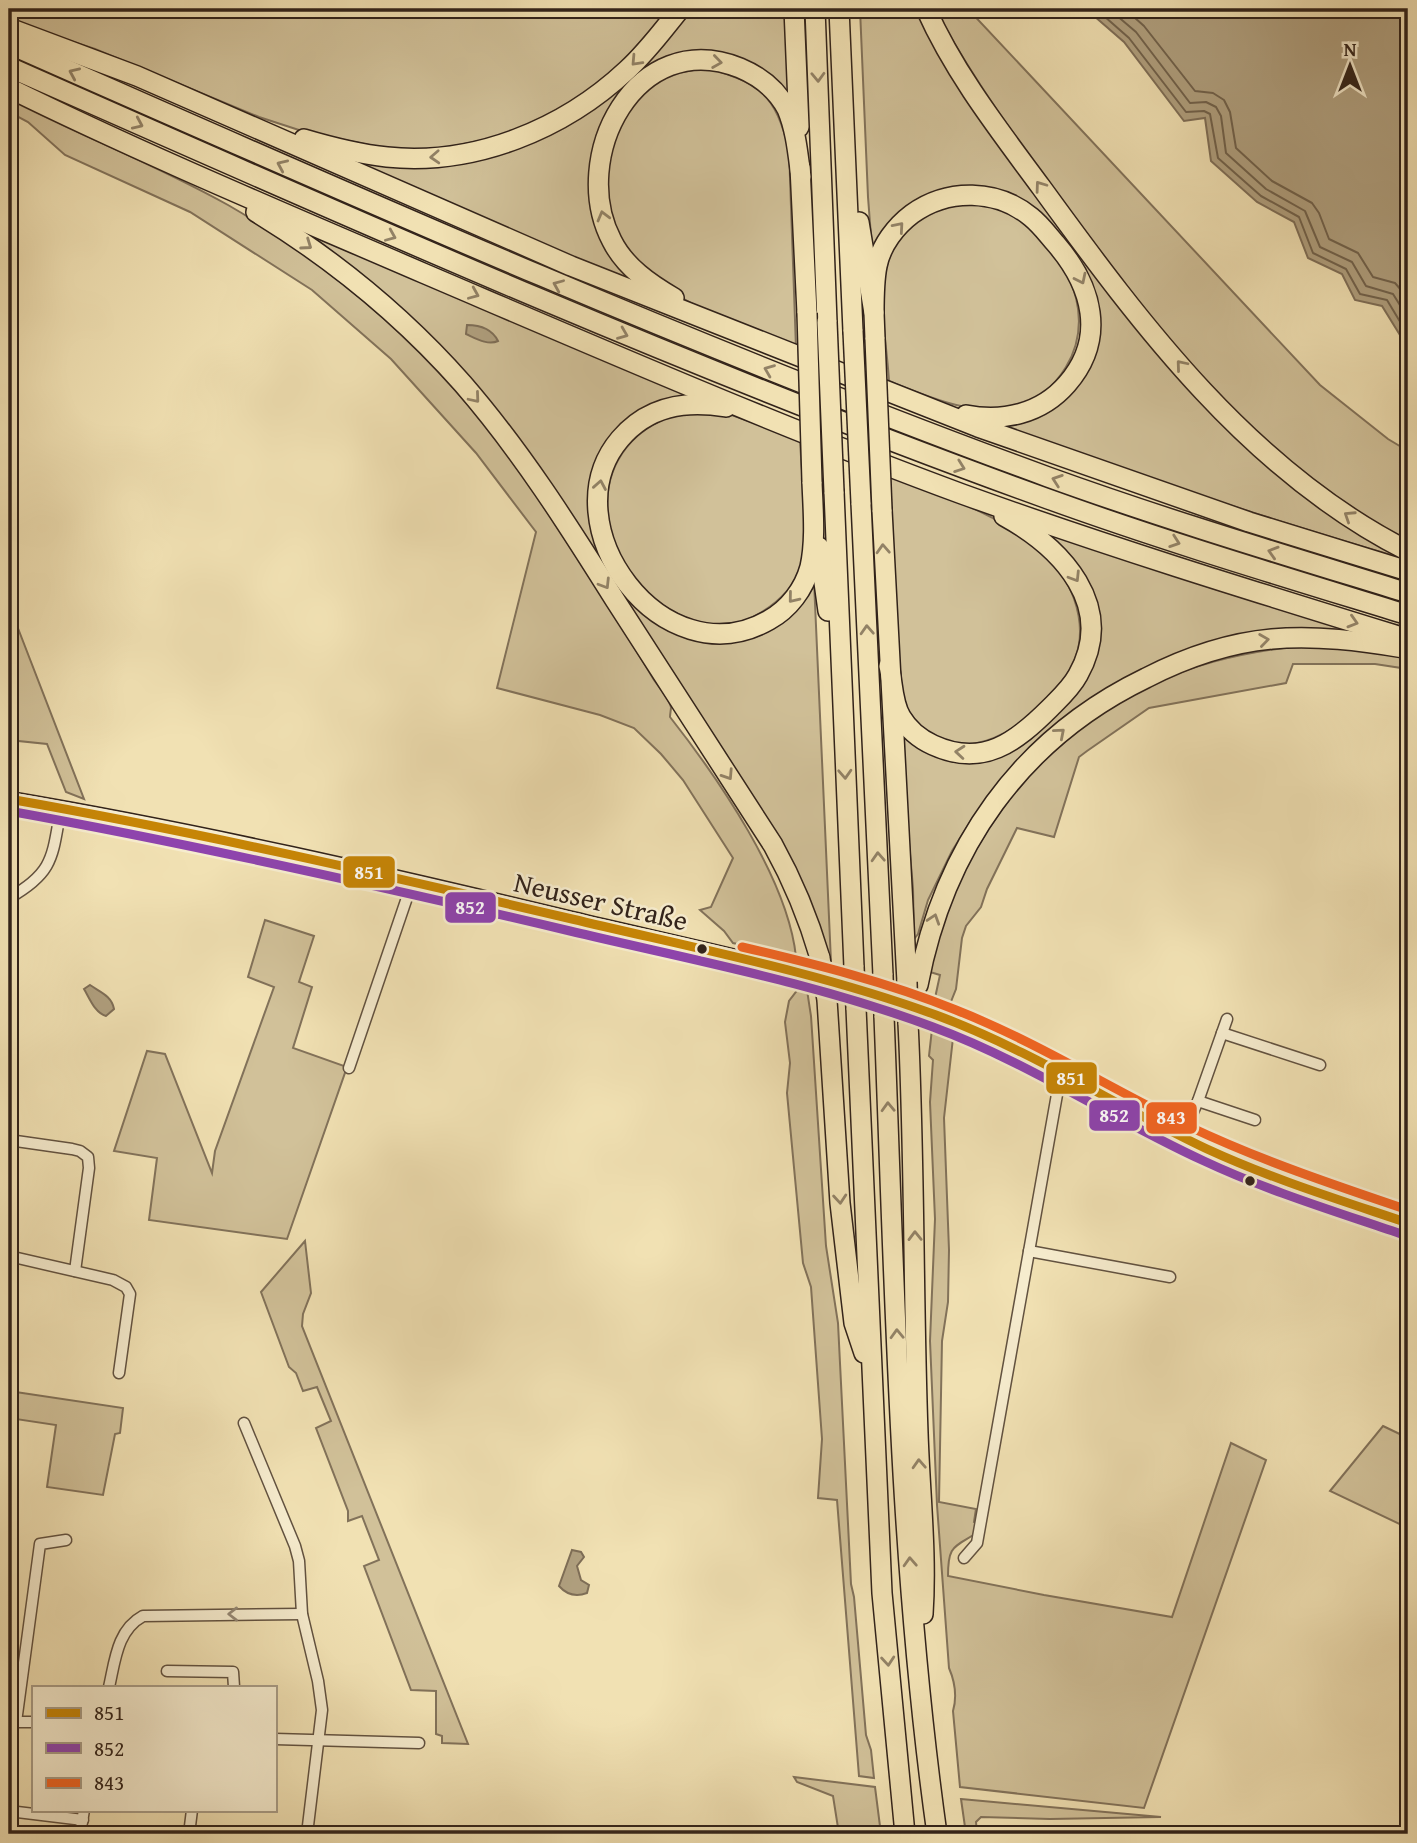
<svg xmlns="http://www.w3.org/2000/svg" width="1417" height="1843" font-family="'Gentium Book Plus',serif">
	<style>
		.green { fill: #d1c199; stroke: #82725a; stroke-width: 2 }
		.water { fill: #b0a07f; stroke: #7e6e57; stroke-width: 2 }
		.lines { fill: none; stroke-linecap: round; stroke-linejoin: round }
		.shore { stroke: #71624c; stroke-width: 2 }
		.minor-casing { stroke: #625240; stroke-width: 13 }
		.secondary-casing { stroke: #32231a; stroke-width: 17 }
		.motorway-casing { stroke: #32231a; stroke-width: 22 }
		.minor { stroke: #f6ecce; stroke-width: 10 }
		.secondary { stroke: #f6ecce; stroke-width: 14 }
		.motorway { stroke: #f1e1b3; stroke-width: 19 }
		.motorway-bridge-casing { stroke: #32231a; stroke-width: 22; stroke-linecap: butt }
		.motorway-bridge { stroke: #f1e1b3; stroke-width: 19 }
		.bus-1-casing { stroke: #f6ecce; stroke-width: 14 }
		.bus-2-casing { stroke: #f6ecce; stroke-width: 14 }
		.bus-3-casing { stroke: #f6ecce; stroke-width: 14 }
		.bus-1 { stroke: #c68506; stroke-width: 9 }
		.bus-2 { stroke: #8e44ad; stroke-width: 9 }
		.bus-3 { stroke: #f26522; stroke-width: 9 }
		.oneway { stroke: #928266 }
		.oneway2 { stroke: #948874 }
		.bus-dot { fill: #32231a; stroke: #f6ecce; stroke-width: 2.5 }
		.labels { text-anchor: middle; stroke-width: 5; stroke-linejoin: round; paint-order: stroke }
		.street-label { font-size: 28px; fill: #32231a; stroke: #f6ecce }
		.line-badge { stroke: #f6ecce; stroke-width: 2.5 }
		.badge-label { font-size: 19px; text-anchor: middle; font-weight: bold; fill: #fff }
	</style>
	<rect width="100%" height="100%" fill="#f1e1b3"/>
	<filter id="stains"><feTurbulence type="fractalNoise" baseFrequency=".00286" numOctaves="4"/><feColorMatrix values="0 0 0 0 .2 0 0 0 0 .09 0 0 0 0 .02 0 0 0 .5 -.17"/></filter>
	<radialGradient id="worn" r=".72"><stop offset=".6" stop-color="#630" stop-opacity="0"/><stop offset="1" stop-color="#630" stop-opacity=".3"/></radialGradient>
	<g class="green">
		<polygon points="9,9 669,9 621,64 576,100 520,129 489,139 444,148 418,150 389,149 305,132 259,117 95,49 9,21"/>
		<polygon points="687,9 785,9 790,101 710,54 623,91 593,214 603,240 630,276 626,280 354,162 534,138"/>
		<path d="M860 9H920L1207 403 1408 560C1274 521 1141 477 1009 430L1008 425 1045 412 1097 323 1043 220 970 188 872 249 868 197Z"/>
		<path d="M935 9H968L1320 385 1388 439 1408 451V542C1361 515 1314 485 1273 449 1197 381 1134 297 1073 215 1024 149 974 82 935 9Z"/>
		<path d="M708 68C761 84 775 94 789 150L796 348C744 328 685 308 644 270 627 254 614 232 608 211 598 175 618 111 647 87 664 73 686 71 708 68Z"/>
		<path d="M9 99C81 136 157 165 228 205 339 269 438 359 513 462 544 505 572 550 601 595 619 623 637 651 654 680 659 687 669 698 671 707 671 710 670 714 670 717 718 778 788 879 796 957L733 943 724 931 700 910 711 907 733 858 683 780 661 754 634 728 600 715 497 688 536 532 476 453 391 359 312 290 190 212 65 155 28 122 9 112Z"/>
		<path d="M960 203C972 204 990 203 1002 209 1057 236 1102 308 1066 367 1055 385 1039 400 1018 406 978 419 926 396 889 381 886 328 866 254 919 219 930 211 947 207 960 203Z"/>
		<polygon points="294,228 683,393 682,399 599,463 618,582 722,640 814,581 831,962 827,963 810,908 528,457"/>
		<path d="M691 411 726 413 800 439C801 471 810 537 801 566 794 588 775 605 755 616 732 629 708 627 684 617 589 576 572 435 691 411Z"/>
		<path d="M890 475C939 494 1008 517 1046 555 1079 589 1094 640 1063 680 1056 689 1048 696 1041 704 995 753 932 766 900 695Z"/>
		<path d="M1043 531 1212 588 1341 628V633L1158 665 999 785 972 819 952 851 928 900 918 934 914 939 913 888 899 728C918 748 930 758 958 761L1045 724 1096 628Z"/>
		<polygon points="9,605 84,799 66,792 47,744 9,740 11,680 16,678 18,663 9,656"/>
		<path d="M1298 646 1408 653V669L1375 664H1293L1286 683 1149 708 1087 751 1079 757 1054 837 1017 828 987 889 981 907 966 926 962 938 956 989 950 1004 935 998 940 975 930 972C952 856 1031 749 1135 693 1185 665 1241 653 1298 646Z"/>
		<polygon points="265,920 314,936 299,982 312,987 293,1048 347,1067 287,1239 149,1220 157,1158 114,1151 147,1051 165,1054 212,1173 215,1151 274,987 248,977"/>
		<polygon points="799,988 807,990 811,1016 826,1246 838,1323 851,1584 854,1597 866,1735 871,1750 874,1778 859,1776 837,1500 818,1498 822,1439 811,1287 803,1263 787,1093 790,1063 785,1022 789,1001"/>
		<path d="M932 1029 953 1038 944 1118 949 1250 948 1302 942 1341 939 1502 976 1509 974 1522 979 1523 978 1532C954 1548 948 1544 948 1576L1044 1595 1172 1617 1231 1443 1266 1460 1144 1808 960 1787 953 1711C957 1697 955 1682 949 1668L937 1505 930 1341 935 1219 930 1102 933 1060 929 1056Z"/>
		<polygon points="305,1241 311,1293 303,1314 302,1326 468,1744 442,1743 442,1736 436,1734 436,1691 411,1690 364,1566 379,1560 362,1516 348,1521 348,1511 316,1428 331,1421 317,1387 303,1391 296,1373 289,1367 261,1292"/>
		<polygon points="9,1391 123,1408 120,1433 115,1434 103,1495 47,1487 56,1425 9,1418"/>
		<polygon points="1383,1426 1408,1438 1408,1528 1330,1491"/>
		<polygon points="794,1777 875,1787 881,1834 839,1834 833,1796 797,1782"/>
		<polygon points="961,1799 1161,1817 1050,1819 981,1817 976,1822 977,1834 966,1834"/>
	</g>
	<g class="water">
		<polygon points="1086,9 1408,9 1408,348 1382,306 1355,300 1342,274 1308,258 1294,222 1257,202 1211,161 1205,118 1184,121 1124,42"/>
		<path d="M467 325C480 325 492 329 498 341 488 346 475 338 466 334Z"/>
		<path d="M90 985C100 992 112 996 114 1009L106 1016C95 1013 90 999 84 989Z"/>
		<path d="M572 1550 581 1552 584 1557 577 1566 581 1580 589 1585 587 1593C576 1597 566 1594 559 1586Z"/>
	</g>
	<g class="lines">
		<g class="shore">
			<polyline points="1096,9 1129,38 1186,112 1204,111 1210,114 1218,158 1261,196 1299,217 1313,253 1346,269 1360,294 1387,300 1408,335"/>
			<polyline points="1109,9 1136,32 1190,103 1206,102 1216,107 1221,116 1226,153 1266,189 1305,211 1320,247 1352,262 1366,286 1393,294 1408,318"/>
			<polyline points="1125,9 1144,26 1195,91 1213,93 1224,100 1230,112 1236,148 1272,181 1312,203 1319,213 1329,239 1358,253 1373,277 1395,283 1408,298"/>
		</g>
		<g class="minor-casing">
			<g id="minor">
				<path d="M9 898C55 872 52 856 61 808"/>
				<polyline points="1222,1033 1320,1065"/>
				<polyline points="349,1068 413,880"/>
				<polyline points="1198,1101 1255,1120"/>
				<polyline points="1182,1136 1198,1101 1227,1019"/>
				<polyline points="9,1140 72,1149 80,1151 88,1157 89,1168 75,1271"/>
				<polyline points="1029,1251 1170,1277"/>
				<polyline points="9,1256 113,1280 126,1287 130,1294 119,1373"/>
				<polyline points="244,1423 295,1546 299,1561 302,1614 318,1681 322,1710 307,1834"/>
				<polyline points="964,1558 977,1543 1061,1072"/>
				<polyline points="167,1671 233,1672 234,1687"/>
				<path d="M109 1687C115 1661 117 1630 143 1616L302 1614"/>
				<polyline points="12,1722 33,1722"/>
				<polyline points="16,1722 40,1544 66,1540"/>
				<polyline points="275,1739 419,1743"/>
				<polyline points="9,1811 83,1820"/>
				<polyline points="80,1834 84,1810"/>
				<polyline points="189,1834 192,1810"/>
			</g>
		</g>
		<g class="secondary-casing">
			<path id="secondary" d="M9 799C198 831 385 874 572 919 694 948 818 972 936 1015 1022 1046 1099 1095 1181 1136 1253 1173 1331 1197 1408 1223"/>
		</g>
		<g class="motorway-casing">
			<g id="motorway">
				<polyline points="794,9 799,127"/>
				<polyline points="815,9 827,322"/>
				<polyline points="839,9 853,331"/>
				<path d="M926 9C955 74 999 130 1041 187 1142 326 1251 472 1408 551"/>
				<polyline points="9,28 137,76 571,266 978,427 1249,522 1408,571"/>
				<path d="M9 44C353 196 695 348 1048 477 1167 520 1288 556 1408 593"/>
				<path d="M9 67C352 219 695 372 1048 499 1167 542 1288 578 1408 615"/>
				<path d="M9 88C145 155 284 213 423 273 601 349 780 427 962 494 1109 547 1259 593 1408 639"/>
				<path d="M304 139C331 147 359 154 387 157 475 166 564 129 627 70 647 52 663 30 680 9"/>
				<polyline points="800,167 807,313"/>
				<path d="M256 212C333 259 403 316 463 384 521 451 568 525 615 600 668 682 720 763 773 845 793 881 808 917 820 958"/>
				<polyline points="859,222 874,313 875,339"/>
				<path d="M674 298C650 284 625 267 612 241 568 158 636 26 740 68 759 76 777 90 787 109 796 130 798 155 801 177"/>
				<path d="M874 313C874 298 874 281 877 266 881 245 896 226 912 214 948 188 997 189 1031 217 1041 225 1048 235 1056 244 1092 286 1107 338 1067 384 1041 414 1003 422 966 415"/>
				<path d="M726 407C685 400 648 406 620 439 548 524 663 681 769 620 789 609 804 589 810 567 816 540 813 509 812 482"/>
				<polyline points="834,492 854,967"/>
				<polyline points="861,503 883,975"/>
				<polyline points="882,510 907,982"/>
				<polyline points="819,547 828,611"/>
				<path d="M889 666C893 682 892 702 901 717 908 729 920 739 933 745 983 768 1016 742 1050 708 1060 698 1071 688 1078 675 1117 606 1062 548 1004 516"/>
				<path d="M918 985C944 848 1020 739 1146 678 1185 658 1228 643 1272 639 1316 635 1361 641 1404 648"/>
				<polyline points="827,1000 840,1203 854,1323 864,1353"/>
				<polyline points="856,1008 882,1593 905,1834"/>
				<path d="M884 1016C895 1289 899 1564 937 1834"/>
				<path d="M908 1023C915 1160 913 1297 918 1433 920 1494 927 1554 923 1614"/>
			</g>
		</g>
		<use href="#minor" class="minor"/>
		<use href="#secondary" class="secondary"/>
		<use href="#motorway" class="motorway"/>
		<g class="motorway-bridge-casing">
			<g id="motorway-bridge">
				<polyline points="807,313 812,482"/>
				<polyline points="827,322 834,492"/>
				<polyline points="853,331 861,503"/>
				<polyline points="875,339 882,510"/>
				<polyline points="820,958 827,1000"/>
				<polyline points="854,967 856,1008"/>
				<polyline points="883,975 884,1016"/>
				<polyline points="907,982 908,1023"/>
			</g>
		</g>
		<use href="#motorway-bridge" class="motorway-bridge"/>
		<g class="bus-1-casing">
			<path id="bus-1" d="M9 799C198 832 385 875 572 919 694 948 818 972 936 1015 1031 1050 1116 1106 1207 1149 1272 1179 1340 1200 1408 1223"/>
		</g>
		<g class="bus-2-casing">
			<path id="bus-2" d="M9 811C198 845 384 887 570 931 692 960 816 983 933 1027 1028 1062 1112 1119 1204 1161 1268 1191 1337 1212 1404 1235"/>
		</g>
		<g class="bus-3-casing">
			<path id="bus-3" d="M742 947C815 964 887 982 956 1010 1037 1042 1111 1089 1190 1127 1260 1160 1334 1185 1408 1210"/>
		</g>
		<use href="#bus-1" class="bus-1"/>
		<use href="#bus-2" class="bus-2"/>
		<use href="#bus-3" class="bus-3"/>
	</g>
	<defs><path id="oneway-chevron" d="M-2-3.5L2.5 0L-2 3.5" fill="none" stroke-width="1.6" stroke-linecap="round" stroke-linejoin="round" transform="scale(1.75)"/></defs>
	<g class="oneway">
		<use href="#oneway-chevron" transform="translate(636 61) rotate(133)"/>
		<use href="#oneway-chevron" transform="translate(717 62) rotate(8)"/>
		<use href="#oneway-chevron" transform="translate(74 73) rotate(-156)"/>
		<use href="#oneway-chevron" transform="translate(818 77) rotate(88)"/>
		<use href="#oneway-chevron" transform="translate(138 124) rotate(24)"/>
		<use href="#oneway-chevron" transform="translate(435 157) rotate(177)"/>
		<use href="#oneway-chevron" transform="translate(282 165) rotate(-156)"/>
		<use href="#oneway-chevron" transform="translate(1040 186) rotate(-126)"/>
		<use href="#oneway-chevron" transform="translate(603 216) rotate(-105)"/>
		<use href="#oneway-chevron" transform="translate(899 227) rotate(-49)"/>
		<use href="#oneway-chevron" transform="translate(391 236) rotate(23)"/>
		<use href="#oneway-chevron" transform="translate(307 245) rotate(35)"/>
		<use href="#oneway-chevron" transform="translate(1081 279) rotate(64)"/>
		<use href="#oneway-chevron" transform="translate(558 285) rotate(-157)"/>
		<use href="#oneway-chevron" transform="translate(474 294) rotate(23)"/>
		<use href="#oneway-chevron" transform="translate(623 334) rotate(22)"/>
		<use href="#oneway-chevron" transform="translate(1181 365) rotate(-130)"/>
		<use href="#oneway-chevron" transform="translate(769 370) rotate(-158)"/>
		<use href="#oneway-chevron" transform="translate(475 398) rotate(50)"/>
		<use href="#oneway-chevron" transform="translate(960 467) rotate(20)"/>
		<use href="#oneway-chevron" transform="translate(1057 480) rotate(-161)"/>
		<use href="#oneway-chevron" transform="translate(600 485) rotate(-80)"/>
		<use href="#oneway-chevron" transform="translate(1349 516) rotate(-147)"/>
		<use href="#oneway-chevron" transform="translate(1175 542) rotate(19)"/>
		<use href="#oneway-chevron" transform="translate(883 549) rotate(-93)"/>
		<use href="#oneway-chevron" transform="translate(1273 552) rotate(-163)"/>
		<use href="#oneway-chevron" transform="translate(1075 577) rotate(58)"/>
		<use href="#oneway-chevron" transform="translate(605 584) rotate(58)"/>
		<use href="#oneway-chevron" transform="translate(793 598) rotate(129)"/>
		<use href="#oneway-chevron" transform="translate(1353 622) rotate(17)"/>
		<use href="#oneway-chevron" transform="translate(867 630) rotate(-93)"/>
		<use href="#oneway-chevron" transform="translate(1264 640) rotate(-8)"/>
		<use href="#oneway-chevron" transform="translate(1060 733) rotate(-41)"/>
		<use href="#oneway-chevron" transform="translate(960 752) rotate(-175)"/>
		<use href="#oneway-chevron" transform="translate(845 774) rotate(87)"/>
		<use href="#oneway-chevron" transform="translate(728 775) rotate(57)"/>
		<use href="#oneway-chevron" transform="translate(878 857) rotate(-93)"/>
		<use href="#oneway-chevron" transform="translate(934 919) rotate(-72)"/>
		<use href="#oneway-chevron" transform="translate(888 1107) rotate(-92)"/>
		<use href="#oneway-chevron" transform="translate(840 1199) rotate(85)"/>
		<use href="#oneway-chevron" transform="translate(915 1236) rotate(-91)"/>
		<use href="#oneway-chevron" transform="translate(897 1334) rotate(-92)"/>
		<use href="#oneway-chevron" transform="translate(919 1464) rotate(-93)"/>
		<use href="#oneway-chevron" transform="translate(910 1562) rotate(-93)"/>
		<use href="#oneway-chevron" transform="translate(888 1661) rotate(85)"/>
	</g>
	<use class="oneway2" href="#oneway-chevron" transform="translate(233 1614) rotate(180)"/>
	<g class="bus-dot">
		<circle cx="702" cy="949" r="6"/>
		<circle cx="1250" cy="1181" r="6"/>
	</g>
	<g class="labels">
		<g class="street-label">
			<text transform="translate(601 901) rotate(13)" y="10">Neusser Straße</text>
		</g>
	</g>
	<g class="line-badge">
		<rect x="342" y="855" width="54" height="34" rx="7" fill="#c68506"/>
		<rect x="444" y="891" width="53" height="33" rx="7" fill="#8e44ad"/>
		<rect x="1045" y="1061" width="53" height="34" rx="7" fill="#c68506"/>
		<rect x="1088" y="1099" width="53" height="33" rx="7" fill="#8e44ad"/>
		<rect x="1145" y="1101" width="53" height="34" rx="7" fill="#f26522"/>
	</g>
	<g class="badge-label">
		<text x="369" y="879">851</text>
		<text x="470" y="914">852</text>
		<text x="1071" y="1085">851</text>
		<text x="1114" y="1122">852</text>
		<text x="1171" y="1124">843</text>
	</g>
	<rect width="1417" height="1843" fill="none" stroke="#f1e1b3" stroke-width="35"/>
	<rect x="10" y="10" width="1396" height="1822" fill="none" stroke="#32231a" stroke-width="3.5"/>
	<rect x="18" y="18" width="1382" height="1808" fill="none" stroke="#32231a" stroke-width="2"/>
	<rect x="32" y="1686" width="245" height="126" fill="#f6ecce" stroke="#a89c86" stroke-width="2"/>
	<rect x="46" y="1708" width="35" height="10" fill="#c68506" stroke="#a89c86" stroke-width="2"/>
	<text x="94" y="1720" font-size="21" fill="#32231a">851</text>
	<rect x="46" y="1743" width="35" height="10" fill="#8e44ad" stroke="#a89c86" stroke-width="2"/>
	<text x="94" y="1756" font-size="21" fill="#32231a">852</text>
	<rect x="46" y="1778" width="35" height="10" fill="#f26522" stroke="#a89c86" stroke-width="2"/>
	<text x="94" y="1790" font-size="21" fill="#32231a">843</text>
	<g transform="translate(1350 66)" stroke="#f6ecce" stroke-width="5" paint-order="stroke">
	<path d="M0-5L12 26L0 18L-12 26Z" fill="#32231a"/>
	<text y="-10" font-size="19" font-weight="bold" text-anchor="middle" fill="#32231a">N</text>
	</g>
	<rect width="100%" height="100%" filter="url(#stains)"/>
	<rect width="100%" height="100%" fill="url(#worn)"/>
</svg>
